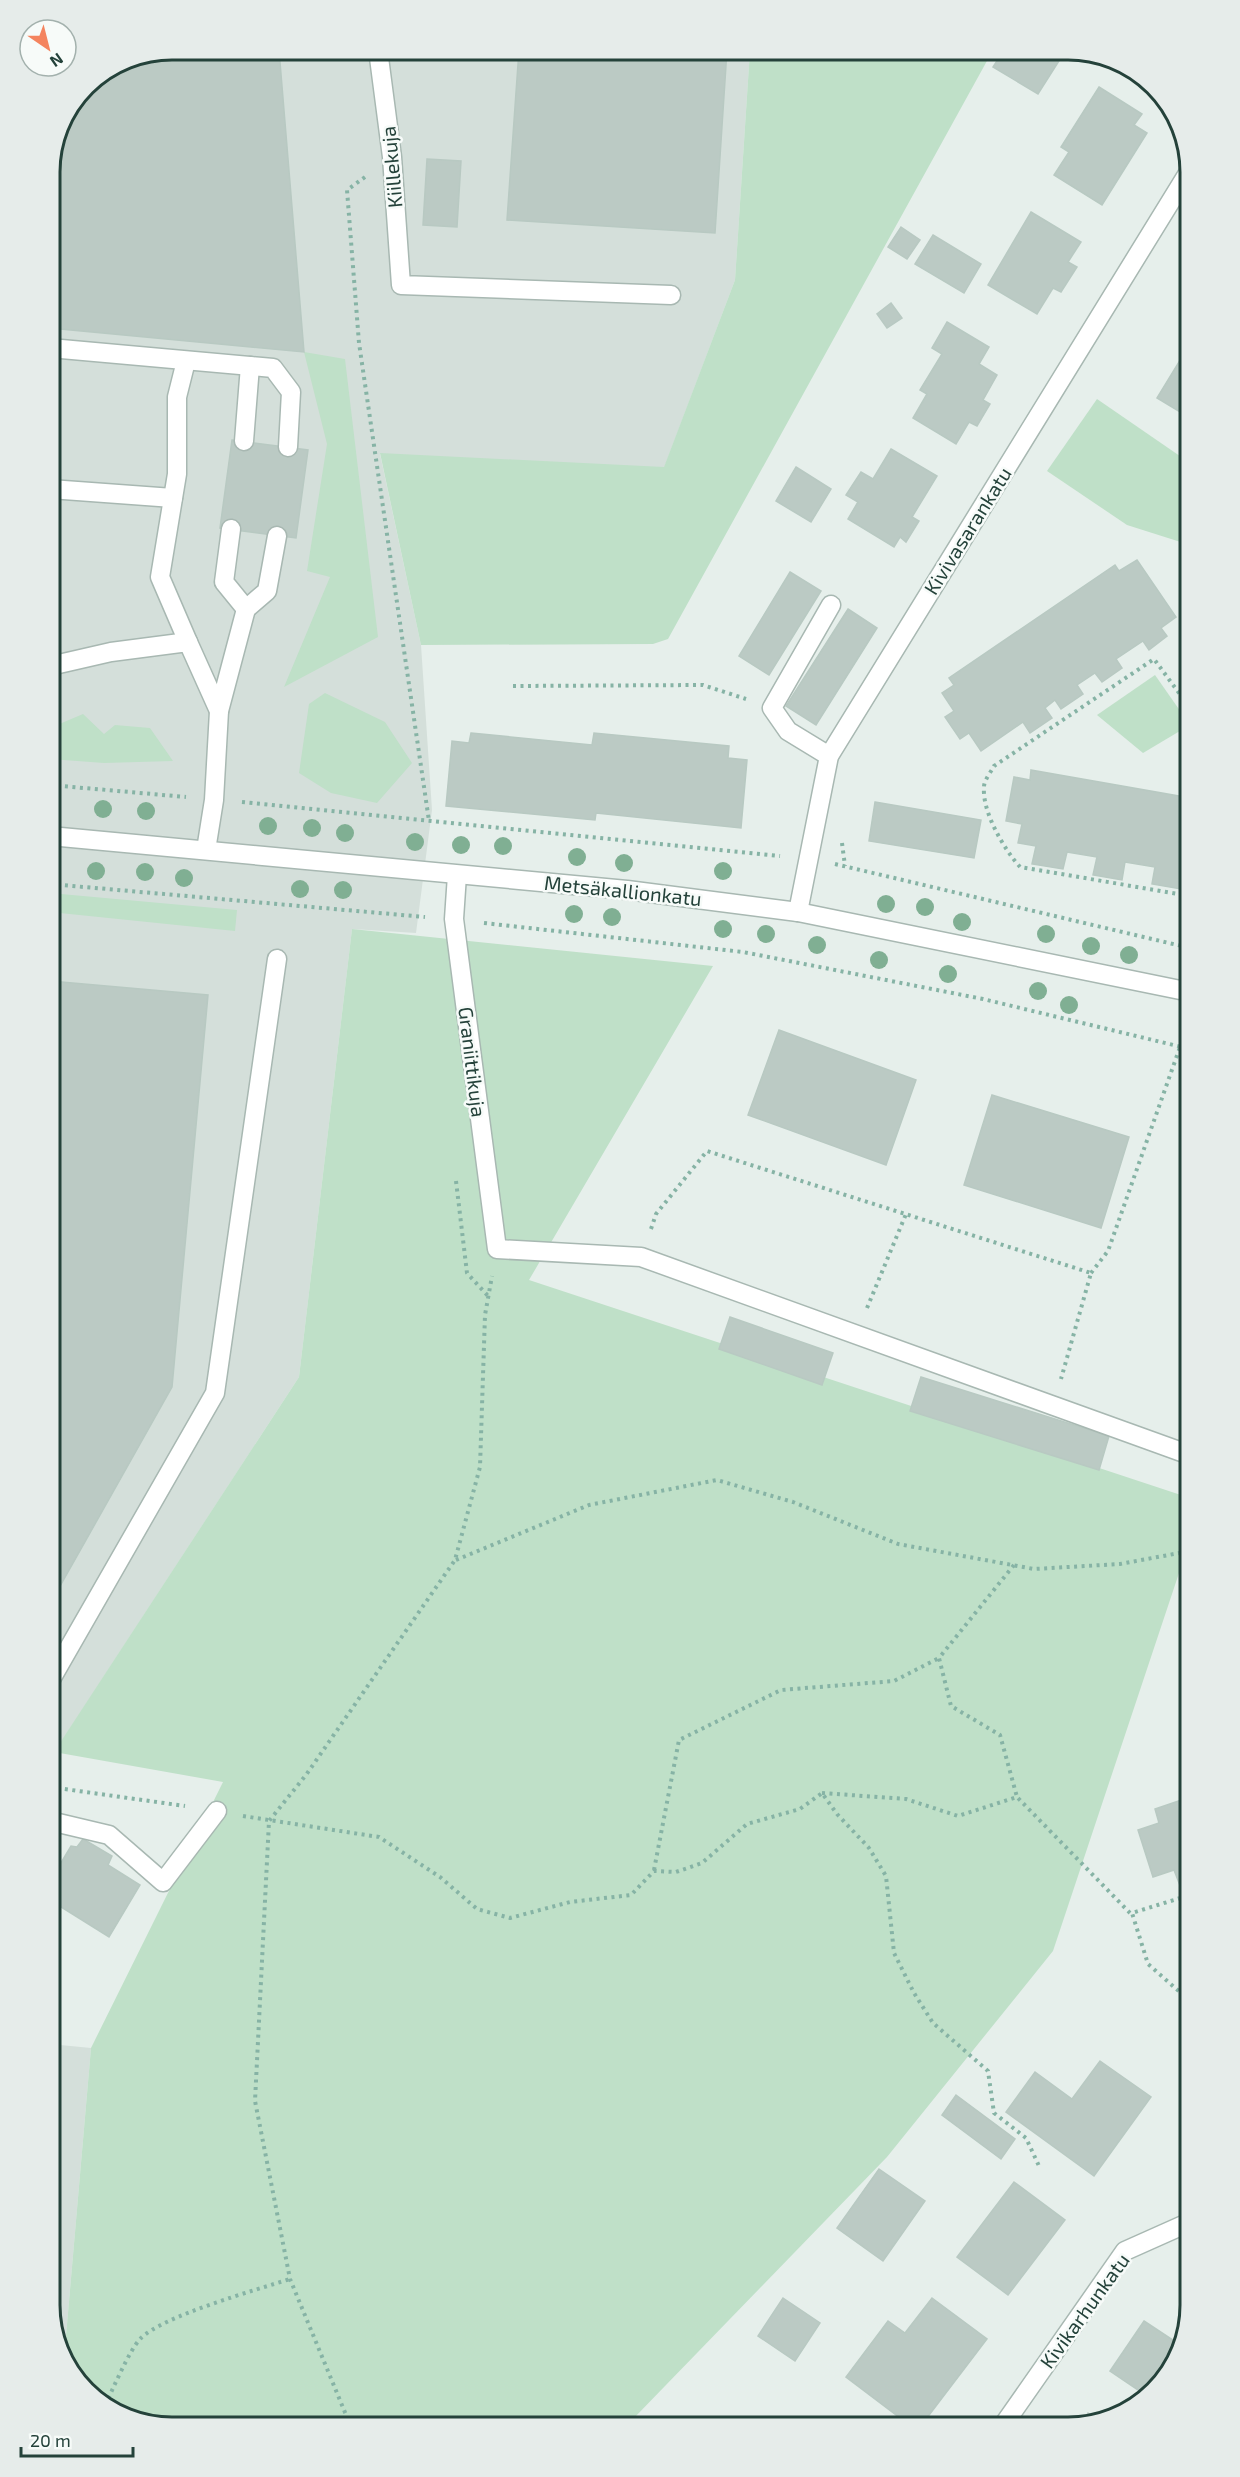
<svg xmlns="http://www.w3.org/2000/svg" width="1240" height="2477" font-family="'Exo 2',sans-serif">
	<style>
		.built { fill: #d4dfda }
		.green { fill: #bfe0c8 }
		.building { fill: #bbcac4; stroke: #b8c9c2; stroke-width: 1.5 }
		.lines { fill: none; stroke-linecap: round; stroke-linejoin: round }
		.minor-casing { stroke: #a8b8b2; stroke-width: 21 }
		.path { stroke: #86b3a5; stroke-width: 4; stroke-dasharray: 3 4.5; stroke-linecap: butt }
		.minor { stroke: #fff; stroke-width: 18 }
		.tree { fill: #80af93 }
		.labels { text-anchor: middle; stroke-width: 5; stroke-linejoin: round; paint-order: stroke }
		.street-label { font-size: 20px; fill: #24423a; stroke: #f7fbf9 }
		.rim { fill: none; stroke: #24423a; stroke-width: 3 }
	</style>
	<rect width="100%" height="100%" fill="#e6efeb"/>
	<g class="built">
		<polygon points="172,50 750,50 735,280 664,468 380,454 421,645 432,810 416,933 352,929 299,1377 50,1759 50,164 59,125 86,85 125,59"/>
		<polygon points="50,2044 91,2048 64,2359 59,2352 50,2305"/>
	</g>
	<g class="green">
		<polygon points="750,50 993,50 668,639 653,644 421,645 380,453 664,467 735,280"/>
		<polygon points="304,352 345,359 378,637 284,687 330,577 307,571 327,444"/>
		<polygon points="1097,399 1190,463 1190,545 1127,525 1047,471"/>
		<polygon points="1155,675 1190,725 1143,753 1097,715"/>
		<polygon points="325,693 385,722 412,763 377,803 331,793 299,773 309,704"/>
		<polygon points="83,714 104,734 115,725 150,728 173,761 104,763 50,759 50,728"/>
		<polygon points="50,893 237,910 235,931 50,912"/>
		<polygon points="352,929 713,966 529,1280 1190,1498 1190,1540 1053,1951 887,2157 634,2418 639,2427 164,2427 98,2402 64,2359 91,2048 223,1782 54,1752 299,1377"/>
	</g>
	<g class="building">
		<polygon points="172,50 279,50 304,352 50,328 50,164 59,125 86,85 125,59"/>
		<polygon points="519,50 727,50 715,233 507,220"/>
		<polygon points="1004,50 1059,50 1064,53 1038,94 993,67"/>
		<polygon points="1099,87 1142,114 1134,125 1147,133 1102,205 1054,175 1069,152 1061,147"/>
		<polygon points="427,159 461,161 457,227 423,225"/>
		<polygon points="1031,212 1081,242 1068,262 1077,267 1061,292 1053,288 1037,314 988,285"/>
		<polygon points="901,227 920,240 907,259 888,247"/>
		<polygon points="933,235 981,264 964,293 915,264"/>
		<polygon points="891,303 902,318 887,328 877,314"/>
		<polygon points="947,322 989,347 979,364 997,375 983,400 990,404 977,426 969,422 956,444 913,418 927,394 920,390 942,354 932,348"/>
		<polygon points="1190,344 1190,418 1157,398"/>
		<polygon points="232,440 308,450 296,538 220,528"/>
		<polygon points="891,449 937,476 912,517 919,521 906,542 900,537 894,547 848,519 858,502 846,495 861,472 873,479"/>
		<polygon points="796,467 831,489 811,522 776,501"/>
		<polygon points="1137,560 1176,617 1161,628 1167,636 1149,650 1143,641 1116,659 1122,668 1102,682 1095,673 1077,685 1083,694 1061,709 1055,700 1045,708 1052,718 1030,733 1023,722 981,751 969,733 960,739 945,717 954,711 942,693 954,685 949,678 1115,565 1119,571"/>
		<polygon points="790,572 821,591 769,675 739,656"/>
		<polygon points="848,609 877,628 816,725 786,706"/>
		<polygon points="471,733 592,745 594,733 729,746 728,758 747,760 741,828 596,813 595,820 446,806 452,741 469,743"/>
		<polygon points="1031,770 1190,798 1190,873 1184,872 1181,889 1152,884 1155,867 1125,862 1122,880 1093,875 1097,857 1067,852 1063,869 1032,864 1036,846 1018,843 1022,824 1006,821 1014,777 1030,780"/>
		<polygon points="875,802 981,820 974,858 869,841"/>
		<polygon points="50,981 208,995 172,1387 50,1604"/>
		<polygon points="779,1030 916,1080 886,1165 748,1115"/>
		<polygon points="992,1095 1129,1137 1101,1228 964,1185"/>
		<polygon points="730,1317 833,1353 822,1385 719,1349"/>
		<polygon points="921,1377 1109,1436 1099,1470 910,1411"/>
		<polygon points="1190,1797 1190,1885 1181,1888 1174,1870 1153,1877 1138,1830 1159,1823 1155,1809"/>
		<polygon points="83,1839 112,1856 108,1865 140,1885 109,1937 50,1900 50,1881 71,1846 77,1847"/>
		<polygon points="1100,2061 1151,2097 1094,2176 1006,2112 1035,2072 1072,2099"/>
		<polygon points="956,2095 1015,2139 1001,2159 942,2115"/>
		<polygon points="879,2169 925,2201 883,2261 837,2228"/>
		<polygon points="1014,2182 1065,2220 1008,2295 957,2257"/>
		<polygon points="783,2298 820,2323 795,2361 758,2336"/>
		<polygon points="932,2298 987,2339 920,2427 912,2427 846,2377 888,2321 905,2333"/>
		<polygon points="1144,2321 1179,2344 1170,2373 1144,2394 1110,2371"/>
		<polygon points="1088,2413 1100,2421 1080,2425"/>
	</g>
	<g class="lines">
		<g class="minor-casing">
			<g id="minor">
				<polyline points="378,50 392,157 401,285 671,295"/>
				<polyline points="50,348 273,368 291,392 288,447"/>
				<polyline points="186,361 177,397 177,474 160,577 188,642"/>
				<polyline points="244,441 250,366"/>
				<polyline points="50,489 173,498"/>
				<polyline points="246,609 267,591 277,536"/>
				<polyline points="50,666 111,652 188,642 219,711 214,800 206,850"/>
				<polyline points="219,711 246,609 224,582 231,529"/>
				<polyline points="829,756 788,731 772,708 831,605"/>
				<polyline points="50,836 627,890 798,912 1190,992"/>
				<polyline points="457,875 454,919 497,1249 641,1257 1190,1455"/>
				<polyline points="798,912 829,756 1190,170"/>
				<polyline points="50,1681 215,1393 277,959"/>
				<polyline points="50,1821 109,1835 163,1882 217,1811"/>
				<polyline points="1002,2427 1125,2251 1190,2222"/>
			</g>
		</g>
		<g class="path">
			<polyline points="365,177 347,190 359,343 429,821"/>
			<polyline points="513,686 703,685 746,699"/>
			<polyline points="50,785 186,797"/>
			<polyline points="242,802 780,856"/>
			<polyline points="842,843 845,866"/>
			<polyline points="835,864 1190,948"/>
			<polyline points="50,884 425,917"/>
			<path d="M1190 896 1020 867C1004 849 982 812 984 787 984 780 991 772 994 766L1154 659 1190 708"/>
			<polyline points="484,923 743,952 983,999 1190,1049"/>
			<polyline points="456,1181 467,1273 488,1296"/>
			<polyline points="651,1229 656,1214 707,1151 1091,1273 1061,1379"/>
			<polyline points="1091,1273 1108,1251 1180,1047"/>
			<polyline points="867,1308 906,1214"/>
			<polyline points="456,1560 589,1505 717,1480 793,1502 898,1544 1034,1569 1120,1564 1190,1551"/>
			<polyline points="1014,1565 939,1658 951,1706 1000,1735 1017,1797"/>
			<polyline points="50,1787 185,1806"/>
			<polyline points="822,1793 906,1799 958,1816 1017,1797 1130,1913"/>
			<polyline points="243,1816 379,1837 440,1877 477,1909 510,1918 570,1902 631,1895 654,1871 676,1872 702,1863 747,1824 800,1809 822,1793 837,1814 869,1848 886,1876 894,1953 914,1993 933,2023 988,2071 994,2113 1026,2138 1039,2166"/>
			<polyline points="654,1870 679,1740 781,1690 894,1681 939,1658"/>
			<polyline points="1190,2001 1148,1964 1132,1913 1190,1895"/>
			<path d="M105 2405C113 2389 129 2351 140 2339 162 2316 256 2290 290 2279"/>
			<polyline points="351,2427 290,2279 255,2101 269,1821 306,1775 455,1560 480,1467 485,1315 492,1276"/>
			<polyline points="968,2427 974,2419"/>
		</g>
		<use href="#minor" class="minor"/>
	</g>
	<g class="tree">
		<circle cx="103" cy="809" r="9"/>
		<circle cx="146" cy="811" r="9"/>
		<circle cx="268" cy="826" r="9"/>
		<circle cx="312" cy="828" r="9"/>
		<circle cx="345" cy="833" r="9"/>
		<circle cx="415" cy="842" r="9"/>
		<circle cx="461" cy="845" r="9"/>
		<circle cx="503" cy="846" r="9"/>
		<circle cx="577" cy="857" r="9"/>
		<circle cx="624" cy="863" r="9"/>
		<circle cx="96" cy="871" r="9"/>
		<circle cx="723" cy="871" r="9"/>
		<circle cx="145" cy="872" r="9"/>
		<circle cx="184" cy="878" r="9"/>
		<circle cx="300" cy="889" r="9"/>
		<circle cx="343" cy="890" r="9"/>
		<circle cx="886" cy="904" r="9"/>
		<circle cx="925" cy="907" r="9"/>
		<circle cx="574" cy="914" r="9"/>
		<circle cx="612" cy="917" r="9"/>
		<circle cx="962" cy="922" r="9"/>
		<circle cx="723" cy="929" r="9"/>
		<circle cx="766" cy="934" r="9"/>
		<circle cx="1046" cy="934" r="9"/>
		<circle cx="817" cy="945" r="9"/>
		<circle cx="1091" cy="946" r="9"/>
		<circle cx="1129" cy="955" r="9"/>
		<circle cx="879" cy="960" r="9"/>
		<circle cx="948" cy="974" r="9"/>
		<circle cx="1038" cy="991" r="9"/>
		<circle cx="1069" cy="1005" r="9"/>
	</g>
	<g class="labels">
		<g class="street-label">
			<text transform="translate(392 167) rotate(-95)" y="7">Kiillekuja</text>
			<text transform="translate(968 531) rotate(-58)" y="7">Kivivasarankatu</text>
			<text transform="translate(623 891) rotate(6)" y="7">Metsäkallionkatu</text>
			<text transform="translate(472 1062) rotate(83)" y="7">Graniittikuja</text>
			<text transform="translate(1085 2311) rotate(-54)" y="7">Kivikarhunkatu</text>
		</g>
	</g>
	<path d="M0 0H1240V2477H0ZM172 60H1068A112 112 0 0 1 1180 172V2305A112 112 0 0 1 1068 2417H172A112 112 0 0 1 60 2305V172A112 112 0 0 1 172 60Z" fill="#e6ecea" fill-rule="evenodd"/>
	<path class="rim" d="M172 60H1068A112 112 0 0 1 1180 172V2305A112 112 0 0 1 1068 2417H172A112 112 0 0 1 60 2305V172A112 112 0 0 1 172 60Z"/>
	<g transform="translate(48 48) rotate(145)"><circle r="28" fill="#f7fbf9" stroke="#a3b1ad" stroke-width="1.5"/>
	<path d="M0-4.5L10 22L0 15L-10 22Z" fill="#f4845f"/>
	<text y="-9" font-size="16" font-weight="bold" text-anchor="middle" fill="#24423a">N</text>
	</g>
	<path d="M21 2447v9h112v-9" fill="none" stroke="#24423a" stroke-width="3"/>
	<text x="30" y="2447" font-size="18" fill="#24423a" stroke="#f7fbf9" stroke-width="4.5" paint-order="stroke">20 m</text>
</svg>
